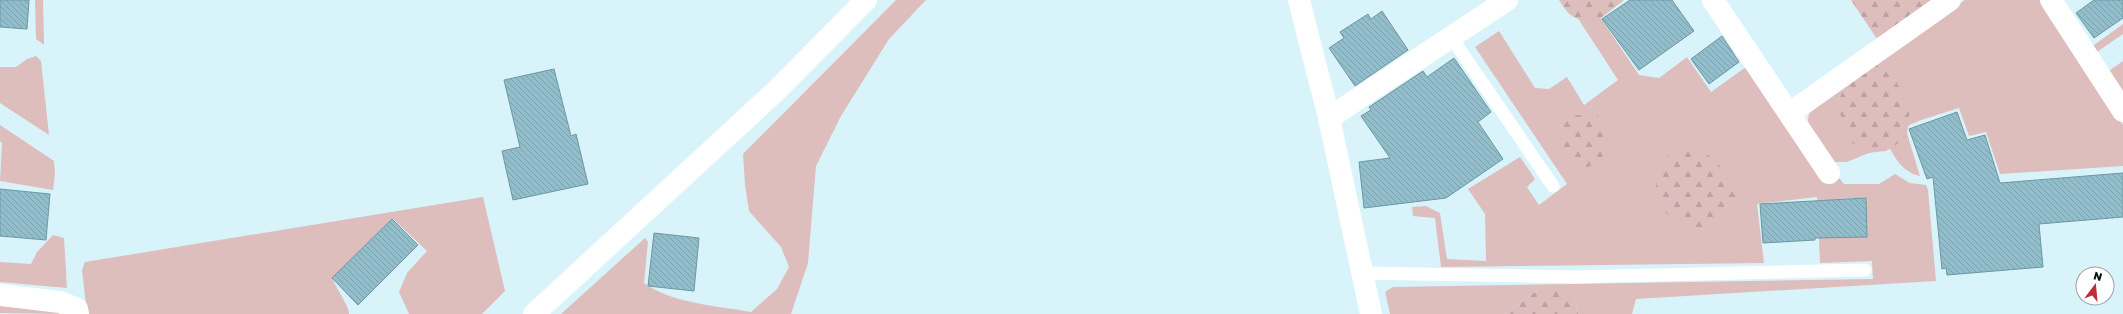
<svg xmlns="http://www.w3.org/2000/svg" width="2123" height="314" font-family="'Golos Text',sans-serif">
	<style>
		.grass { fill: #ddbebd; fill-rule: evenodd }
		.forest { fill: url(#forest-firs) }
		.building { fill: url(#building-back-hatch); stroke: #6d97a3 }
		.lines { fill: none; stroke-linecap: round; stroke-linejoin: round }
		.service { stroke: #fff; stroke-width: 13 }
		.minor { stroke: #fff; stroke-width: 22 }
		.tertiary { stroke: #fff; stroke-width: 22 }
	</style>
	<defs>
		<pattern id="forest-firs" width="22" height="20" patternUnits="userSpaceOnUse"><rect width="22" height="20" fill="#ddbebd"/><path d="M5 1l3.5 6h-7zM16 11l3.5 6h-7z" fill="#bca2a2"/></pattern>
		<pattern id="building-back-hatch" width="6" height="6" patternUnits="userSpaceOnUse"><rect width="6" height="6" fill="#92bdca"/><path d="M-1 5l2 2M0 0l6 6M5-1l2 2" fill="none" stroke="#7ca2ad"/></pattern>
	</defs>
	<rect width="100%" height="100%" fill="#d9f3fb"/>
	<g class="grass">
		<polygon points="35,0 43,0 44,45 36,39"/>
		<path d="M896 0H926L889 39 841 116 816 166 808 263 791 314H561L645 238 648 242 644 283C671 303 718 306 751 312L777 289 789 267 781 247 749 211 745 185 743 154Z"/>
		<path d="M1566 0 1596 11 1639 75 1659 78 1687 57 1711 92 1746 67 1844 184H1879L1895 174 1910 183 1926 185 1928 190 1936 281 1636 299 1632 314H1578L1576 304 1539 289 1505 314H1390L1385 292 1393 287 1873 279 1872 261 1820 263 1817 197 1757 204 1764 263 1441 267 1435 218 1413 216 1412 207 1426 206 1440 213 1447 259 1486 261 1485 214 1468 189 1520 157 1535 179 1527 187 1539 205 1567 184 1475 47 1499 31 1535 88 1549 89 1567 77 1584 105 1618 80ZM1865 198 1867 237H1838L1836 199Z"/>
		<path d="M1965 0H2041L2123 125V166L2000 174 1986 132 1969 136 1959 108 1921 120 1905 127 1920 176C1903 172 1896 160 1888 145L1847 162H1832L1807 124 1810 109Z"/>
		<polygon points="2123,24 2123,34 2094,54 2090,48"/>
		<polygon points="36,56 41,61 49,135 0,103 0,67 16,67 27,59"/>
		<polygon points="2123,61 2123,100 2106,73"/>
		<polygon points="0,125 54,161 55,174 53,190 0,181 2,143 0,141"/>
		<path d="M483 197 505 291 482 314H409L399 292 407 273 427 251 393 219 332 278C335 286 350 308 349 314H87L82 270 85 262Z"/>
		<polygon points="53,235 64,238 67,288 0,282 0,262 31,264 37,252"/>
		<polygon points="0,304 55,309 64,314 0,313"/>
	</g>
	<g class="forest">
		<path d="M1559 0H1624L1596 22C1576 21 1569 17 1559 0Z"/>
		<polygon points="1851,0 1938,0 1877,39"/>
		<path d="M1875 64C1894 75 1912 97 1909 121 1909 127 1906 133 1905 139L1886 151 1867 153 1850 141 1837 105 1845 85Z"/>
		<path d="M1577 115H1597L1605 126 1607 148 1600 161 1586 168C1563 155 1557 148 1564 122Z"/>
		<path d="M1686 150 1707 154 1725 171 1734 187 1736 198 1729 216 1710 230C1678 229 1648 210 1658 174 1660 167 1666 161 1669 155Z"/>
		<polygon points="1556,285 1576,304 1578,314 1505,314 1539,289"/>
	</g>
	<g class="building">
		<polygon points="0,0 29,0 27,29 0,27"/>
		<polygon points="1630,0 1672,0 1694,31 1639,70 1602,19"/>
		<polygon points="2094,0 2123,0 2123,18 2094,38 2076,13"/>
		<polygon points="1382,11 1408,50 1355,86 1329,48 1344,38 1340,32 1368,14 1371,19"/>
		<polygon points="1722,36 1739,62 1709,84 1691,59"/>
		<polygon points="1454,58 1491,112 1478,122 1503,159 1446,198 1364,208 1359,162 1390,158 1361,116 1371,110 1369,107 1423,71 1427,77"/>
		<polygon points="554,69 571,136 576,134 588,184 513,200 502,151 520,147 504,80"/>
		<polygon points="1957,112 1967,140 1985,135 2000,183 2123,173 2123,217 2039,224 2043,267 1947,275 1946,268 1942,269 1933,177 1927,179 1909,129"/>
		<polygon points="0,189 50,194 46,240 0,236"/>
		<polygon points="1866,198 1867,237 1815,238 1815,240 1763,243 1760,204"/>
		<polygon points="392,219 418,245 358,305 332,278"/>
		<polygon points="654,233 699,238 694,291 648,286"/>
	</g>
	<g class="lines">
		<g class="service">
			<polyline points="1451,37 1553,186"/>
			<polyline points="1362,273 1574,277 1865,270"/>
		</g>
		<g class="minor">
			<polyline points="1299,0 1329,118 1371,314"/>
			<polyline points="1713,0 1829,173"/>
			<polyline points="2051,0 2123,111"/>
			<polyline points="1790,113 1950,0"/>
			<polyline points="1329,118 1507,0"/>
			<polyline points="0,295 60,302 77,309 78,314"/>
		</g>
		<polyline class="tertiary" points="534,314 777,90 866,0"/>
	</g>
	<g transform="translate(2095 286) rotate(16)"><circle r="19" fill="#ffffff" stroke="#9ba1a3"/>
	<path d="M0-3L7 15L0 10L-7 15Z" fill="#bd2d3d"/>
	<text y="-6" font-size="11" font-weight="bold" text-anchor="middle" fill="#041419">N</text>
	</g>
</svg>
